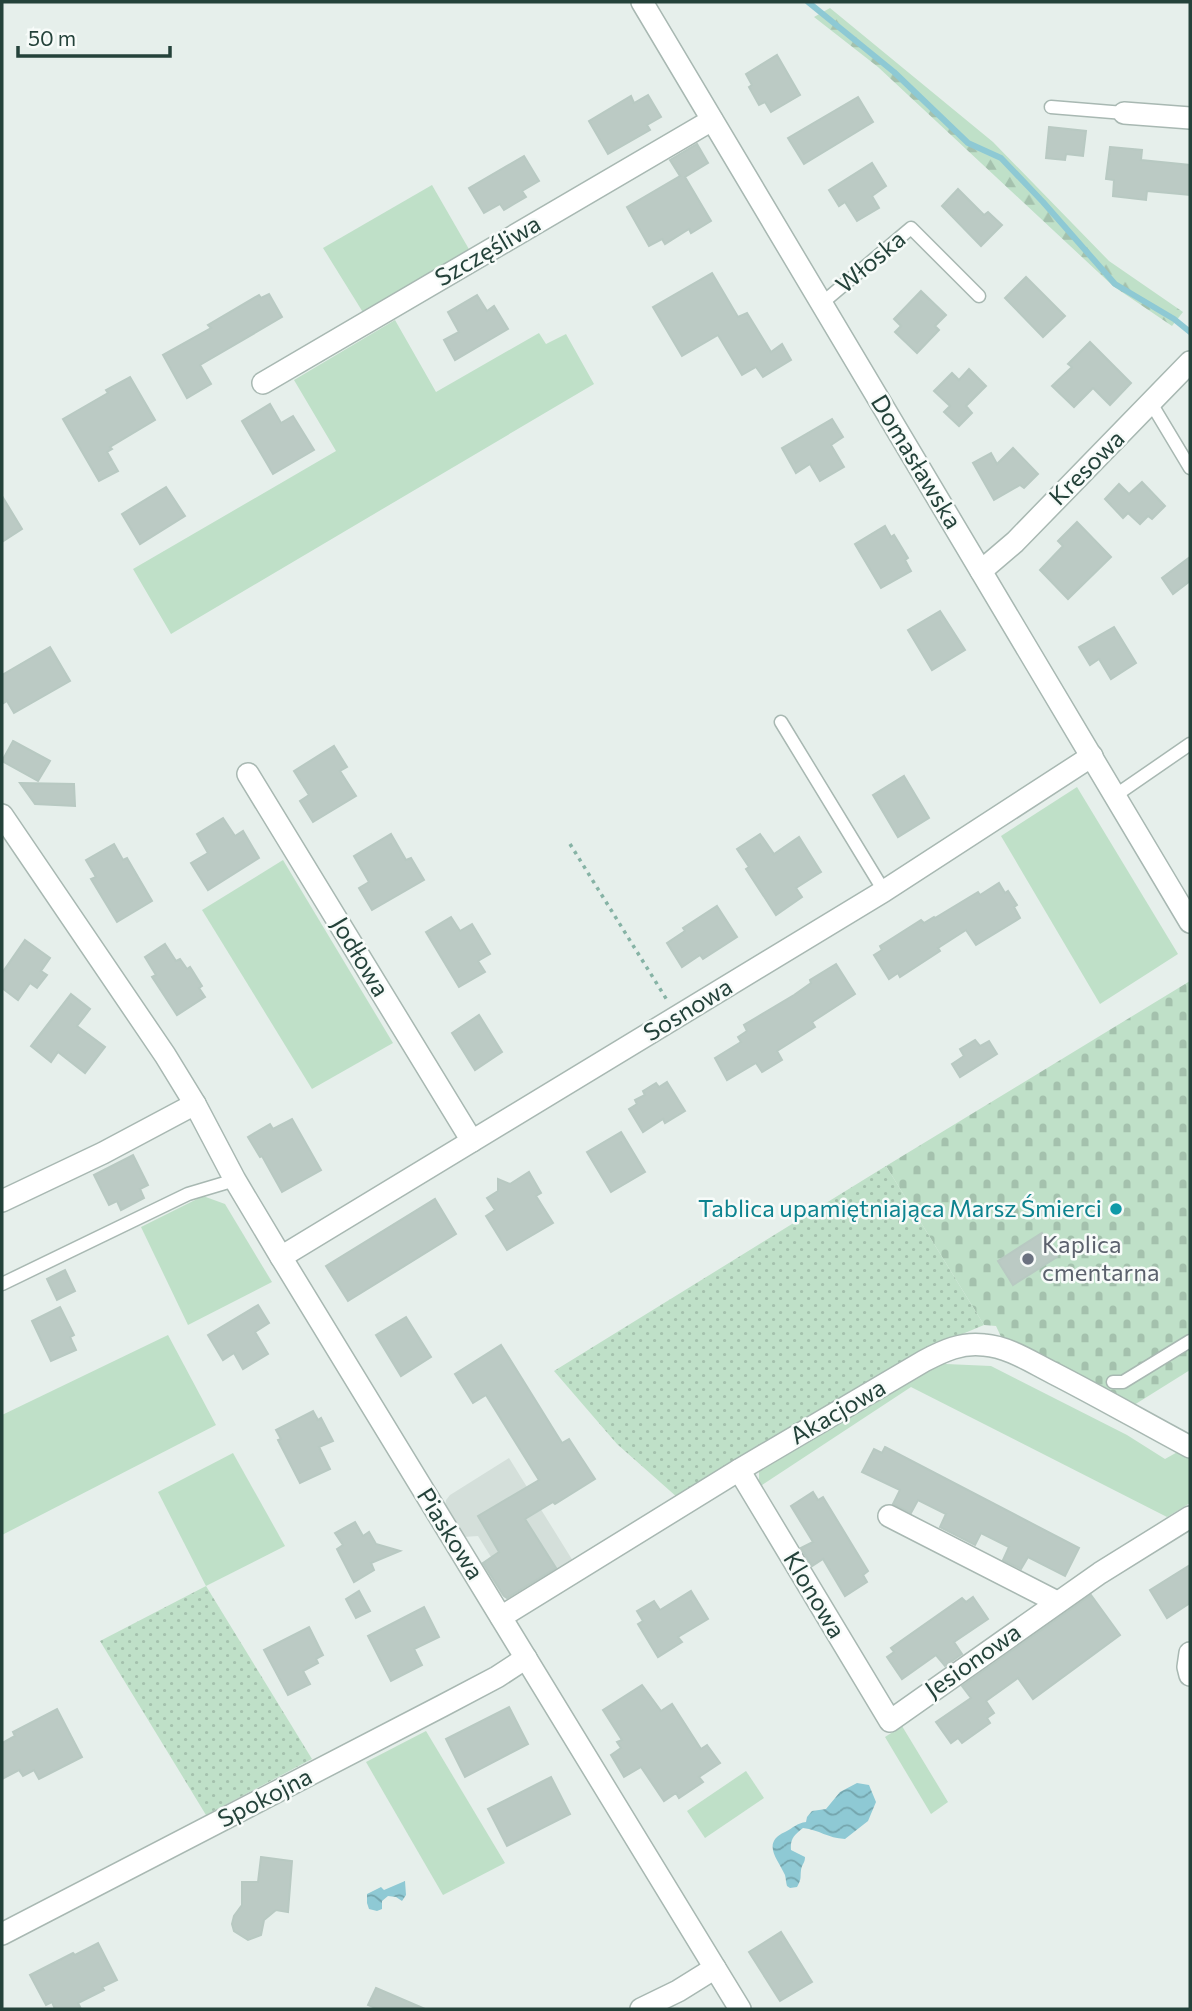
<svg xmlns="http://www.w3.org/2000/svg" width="1192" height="2011" font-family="Commissioner,sans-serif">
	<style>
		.built { fill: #d4dfda }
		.grass { fill: #bfe0c8 }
		.forest { fill: url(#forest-firs) }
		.cemetery { fill: url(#cemetery-stones) }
		.garden { fill: url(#garden-dots) }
		.water { fill: url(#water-waves) }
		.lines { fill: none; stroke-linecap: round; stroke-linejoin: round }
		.stream { stroke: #8ec9d4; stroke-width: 6 }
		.building { fill: #bbcac4; stroke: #b8c9c2; stroke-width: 2 }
		.service-casing { stroke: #a8b8b2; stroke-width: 15 }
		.minor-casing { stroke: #a8b8b2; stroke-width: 24 }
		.tertiary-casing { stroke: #a8b8b2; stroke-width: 24 }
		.path { stroke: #86b3a5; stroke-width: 3.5; stroke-dasharray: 3.5 5; stroke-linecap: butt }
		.service { stroke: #fff; stroke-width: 12 }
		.minor { stroke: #fff; stroke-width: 21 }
		.tertiary { stroke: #fff; stroke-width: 21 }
		.culture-dot { fill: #0f9aa8; stroke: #f7fbf9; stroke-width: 2.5 }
		.worship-dot { fill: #6b7280; stroke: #f7fbf9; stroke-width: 2.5 }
		.labels { text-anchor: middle; stroke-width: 5; stroke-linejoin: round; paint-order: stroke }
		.street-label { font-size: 24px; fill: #24423a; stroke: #f7fbf9 }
		.culture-label { font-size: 24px; fill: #0d838f; stroke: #f7fbf9; text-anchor: end }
		.worship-label { font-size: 24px; fill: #5b616d; stroke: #f7fbf9; text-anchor: start }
	</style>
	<defs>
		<pattern id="forest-firs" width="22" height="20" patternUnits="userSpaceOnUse" patternTransform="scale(1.75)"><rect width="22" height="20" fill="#bfe0c8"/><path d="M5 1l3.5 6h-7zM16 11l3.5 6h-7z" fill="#a4c1ad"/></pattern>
		<pattern id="cemetery-stones" width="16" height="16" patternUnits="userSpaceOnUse" patternTransform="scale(1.75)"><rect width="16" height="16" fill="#bfe0c8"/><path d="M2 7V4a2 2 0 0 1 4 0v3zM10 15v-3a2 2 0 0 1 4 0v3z" fill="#a4c1ad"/></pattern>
		<pattern id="garden-dots" width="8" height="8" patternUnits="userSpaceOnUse" patternTransform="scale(1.75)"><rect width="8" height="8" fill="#bfe0c8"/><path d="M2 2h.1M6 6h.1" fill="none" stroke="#a4c1ad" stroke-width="1.8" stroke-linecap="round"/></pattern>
		<pattern id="water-waves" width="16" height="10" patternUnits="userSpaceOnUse" patternTransform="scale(1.75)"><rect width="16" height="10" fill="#8ec9d4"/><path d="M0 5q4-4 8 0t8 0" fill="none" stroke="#74a5ad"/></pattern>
	</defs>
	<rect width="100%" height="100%" fill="#e6efeb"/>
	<polygon class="built" points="509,1458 573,1561 512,1599 497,1594 479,1565 491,1557 478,1536 463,1537 445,1507 446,1500 450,1495"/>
	<g class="grass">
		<polygon points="432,185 470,251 364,314 323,248"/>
		<polygon points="395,320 436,392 539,333 546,344 566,334 594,384 171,634 133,569 336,451 294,380"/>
		<polygon points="1077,787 1178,954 1100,1004 1001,836"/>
		<polygon points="283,860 393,1043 312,1089 202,910"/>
		<polygon points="203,1196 225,1204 272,1282 188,1325 141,1227"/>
		<polygon points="168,1335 216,1425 2,1535 2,1415"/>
		<polygon points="946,1358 946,1364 991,1366 1127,1435 1165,1459 1181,1450 1190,1456 1190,1503 1167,1517 911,1387 759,1487 759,1472 765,1465"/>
		<polygon points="233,1453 285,1546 206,1586 158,1492"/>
		<polygon points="902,1726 948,1802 931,1814 885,1737"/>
		<polygon points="426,1731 505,1863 443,1895 366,1762"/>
		<polygon points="746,1771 764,1798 705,1838 687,1811"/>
	</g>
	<polygon class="forest" points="830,8 993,142 1109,261 1183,312 1172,326 1113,286 878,67 814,17"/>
	<polygon class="cemetery" points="1190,981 1190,1370 1134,1405 1003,1341 996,1326 984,1325 886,1166"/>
	<g class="garden">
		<polygon points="886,1166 984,1325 929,1348 678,1498 617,1444 554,1371"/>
		<polygon points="206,1586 312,1759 206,1815 100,1641"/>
	</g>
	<g class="water">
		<path d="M857 1783 869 1785 876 1802 868 1821 845 1839C827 1838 820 1830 803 1828 794 1835 790 1839 791 1850L805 1857C805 1863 802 1864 801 1870 800 1878 802 1878 797 1887L790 1888 787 1886C786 1883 786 1879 785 1875 778 1859 761 1843 785 1832 793 1828 797 1823 806 1822L807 1817 812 1811 826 1809 840 1792Z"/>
		<polygon points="405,1881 406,1895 402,1901 396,1897 388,1896 382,1901 382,1909 377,1911 369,1909 367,1903 367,1894 381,1887 384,1890"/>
	</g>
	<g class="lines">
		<polyline class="stream" points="808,2 894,72 968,143 1001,158 1043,202 1115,284 1174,319 1190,332"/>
	</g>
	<g class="building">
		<polygon points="777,55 800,95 771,112 765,102 759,105 749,87 752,85 746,74"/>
		<polygon points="648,95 661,117 647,125 650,130 608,154 589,121 631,96 634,103"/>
		<polygon points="858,97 873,122 804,164 788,138"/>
		<polygon points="1049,127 1086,131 1083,156 1066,154 1065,160 1046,158"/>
		<polygon points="697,144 708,163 685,177 711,221 691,233 689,229 665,244 662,239 649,246 627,207 680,176 670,160"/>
		<polygon points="1110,147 1142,150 1141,160 1190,165 1190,195 1147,191 1146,200 1113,196 1114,180 1106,179"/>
		<polygon points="524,156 539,181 522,191 526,197 514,204 504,210 500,204 484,213 469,188"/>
		<polygon points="872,163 886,186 872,196 879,208 857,221 845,202 839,206 829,190"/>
		<polygon points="958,189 984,215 988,212 1002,225 981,246 942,206"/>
		<polygon points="712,273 738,317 747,313 771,352 782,344 791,360 763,377 756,367 742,375 718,335 682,356 653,307"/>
		<polygon points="1026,277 1065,316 1043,337 1005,298"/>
		<polygon points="921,291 946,315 935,326 939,330 917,353 895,332 901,326 894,319"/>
		<polygon points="269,294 282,317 200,365 211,384 187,398 163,355 211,328 208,325 259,295 261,298"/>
		<polygon points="477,295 487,311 494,306 508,329 455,360 444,340 459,332 448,312"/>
		<polygon points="1090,342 1131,383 1110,405 1093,388 1074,407 1052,386 1072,367 1068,364"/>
		<polygon points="969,369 986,386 966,406 972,413 959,426 944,412 950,406 934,391 952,373 959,380"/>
		<polygon points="130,377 155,420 110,447 112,449 107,452 118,471 99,481 63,419 108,393 106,390"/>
		<polygon points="270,404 281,423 293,416 314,450 273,474 242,421"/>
		<polygon points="832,419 843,437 831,445 844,467 820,481 810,464 796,473 782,448"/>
		<polygon points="1013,448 1038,474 1024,488 1020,485 994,500 973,463 991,453 997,464"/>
		<polygon points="1142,482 1165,506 1152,519 1148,516 1140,524 1128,513 1123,518 1105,499 1119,484 1129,494"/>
		<polygon points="166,487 185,516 140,544 122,514"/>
		<polygon points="2,496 22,529 2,542"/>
		<polygon points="1077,522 1111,557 1068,599 1040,570 1063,546 1058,541"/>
		<polygon points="885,526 891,537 894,535 908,558 905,560 911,571 881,588 855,544"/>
		<polygon points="1190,557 1190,581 1173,594 1162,578"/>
		<polygon points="940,611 965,650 932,670 908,630"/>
		<polygon points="1114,627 1136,663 1111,679 1099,659 1090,665 1079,647"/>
		<polygon points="50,647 70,681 14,713 7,701 2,704 2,675"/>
		<polygon points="13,741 50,761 38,781 2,761"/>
		<polygon points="334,746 347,767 340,771 356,796 313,822 300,801 309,795 294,771"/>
		<polygon points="904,776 929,818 898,837 873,795"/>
		<polygon points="20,783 74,784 75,806 35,804"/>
		<polygon points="223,818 235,836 243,831 259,858 208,890 191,863 208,853 197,834"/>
		<polygon points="391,834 406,860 411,858 424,880 372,910 359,888 369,882 354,856"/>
		<polygon points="760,834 774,854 799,837 821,872 796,888 802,897 776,915 746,869 749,867 737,849"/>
		<polygon points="114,844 123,860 127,858 152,901 117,922 91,879 96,877 86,860"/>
		<polygon points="999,883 1005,893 1008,891 1017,905 1014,907 1020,918 976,945 966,930 938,948 940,951 900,977 898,973 889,979 874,955 882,950 880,946 921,920 924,923 934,917 935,918 978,892 980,895"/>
		<polygon points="717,906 737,937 703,959 700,955 682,967 667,943 685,931 683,928"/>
		<polygon points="451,917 460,931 472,924 490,954 478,961 485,972 459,987 426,932"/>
		<polygon points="25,940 50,958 41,971 47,975 37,988 30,983 18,1000 2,988 2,973"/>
		<polygon points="165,944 176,961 180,959 187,969 190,967 202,986 199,988 205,997 177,1015 152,977 156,975 145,957"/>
		<polygon points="836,964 855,994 812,1022 815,1027 777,1051 782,1060 762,1072 756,1063 727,1080 715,1058 741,1042 738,1037 747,1031 744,1025 794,995 811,983 810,980"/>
		<polygon points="71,994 90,1009 77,1026 105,1047 85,1073 58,1052 51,1062 31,1046"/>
		<polygon points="479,1015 502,1052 475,1070 452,1033"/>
		<polygon points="975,1040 980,1046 989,1041 997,1054 960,1077 952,1064 964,1056 960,1049"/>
		<polygon points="667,1082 685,1111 665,1123 663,1119 643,1132 629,1109 637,1104 635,1100 645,1095 643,1091 656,1083 659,1087"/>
		<polygon points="292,1119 321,1170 282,1192 262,1156 260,1157 248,1137 270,1124 273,1129"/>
		<polygon points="621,1132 645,1172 611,1192 587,1152"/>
		<polygon points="133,1155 148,1185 140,1189 144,1198 121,1210 117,1201 109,1205 94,1175"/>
		<polygon points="529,1172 541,1193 536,1196 553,1223 507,1250 486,1216 495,1210 487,1198 498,1191 498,1179 510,1184"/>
		<polygon points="435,1199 456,1234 348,1301 326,1266"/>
		<polygon points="1042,1233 1057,1257 1013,1285 998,1261"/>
		<polygon points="65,1270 75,1291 57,1300 47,1279"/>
		<polygon points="258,1305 269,1323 255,1332 268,1354 243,1369 234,1353 223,1360 208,1335"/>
		<polygon points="60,1307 74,1335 70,1337 76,1350 51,1361 32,1321"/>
		<polygon points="406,1317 431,1357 401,1376 376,1335"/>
		<polygon points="501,1345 562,1443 569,1439 595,1479 555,1504 553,1502 525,1519 556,1568 507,1598 504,1596 483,1563 499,1552 478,1516 539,1480 486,1395 473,1403 455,1374"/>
		<polygon points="313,1411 318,1420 321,1418 333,1441 319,1447 330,1469 300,1483 278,1440 281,1439 276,1430"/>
		<polygon points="885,1447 1079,1548 1065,1576 1028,1557 1021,1569 1003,1560 1009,1547 981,1533 975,1545 940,1527 946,1514 918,1500 911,1513 893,1504 900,1490 862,1472 874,1449 882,1453"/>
		<polygon points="813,1492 818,1500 823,1497 868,1571 863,1575 867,1582 845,1596 823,1559 812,1566 801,1548 813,1542 791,1506"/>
		<polygon points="355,1522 363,1536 369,1532 376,1544 400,1551 371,1563 374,1570 354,1582 337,1549 343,1545 335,1533"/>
		<polygon points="1190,1565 1190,1603 1167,1618 1150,1590"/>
		<polygon points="359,1591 370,1611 356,1618 346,1599"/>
		<polygon points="691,1591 708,1619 678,1637 682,1642 658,1657 638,1624 643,1621 637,1611 654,1601 660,1610"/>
		<polygon points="1091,1595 1120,1635 1033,1699 1018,1678 986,1701 994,1713 987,1718 990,1723 962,1743 958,1738 951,1743 936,1722 971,1698 962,1686"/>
		<polygon points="973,1597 988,1619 954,1642 962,1654 945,1666 936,1655 902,1679 887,1657 894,1652 891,1648 962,1598 966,1602"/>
		<polygon points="424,1607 439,1637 414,1649 422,1665 391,1681 368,1636"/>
		<polygon points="309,1627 323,1655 316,1659 318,1663 303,1671 310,1684 288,1695 264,1650"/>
		<polygon points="642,1685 661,1711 672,1704 701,1749 707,1745 720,1763 699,1777 703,1782 679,1798 676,1793 664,1801 641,1767 624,1777 611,1755 621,1748 617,1742 622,1740 603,1710"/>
		<polygon points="509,1707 528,1744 465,1777 446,1739"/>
		<polygon points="57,1709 82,1757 39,1779 34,1770 23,1776 19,1770 2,1779 2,1743 15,1736 13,1732"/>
		<polygon points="551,1777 570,1814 507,1846 488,1809"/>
		<polygon points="261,1857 292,1861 288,1912 276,1910 264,1920 261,1935 248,1940 234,1931 232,1924 234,1916 242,1905 242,1882 258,1882"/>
		<polygon points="781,1932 812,1982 780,2001 749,1952"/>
		<polygon points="98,1943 117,1980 102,1987 104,1990 78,2003 81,2009 55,2009 52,2002 46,2005 30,1975 73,1953 75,1955"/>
		<polygon points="376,1988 425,2009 378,2009 368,2005"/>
	</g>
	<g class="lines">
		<g class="service-casing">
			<g id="service">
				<polyline points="1051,107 1124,113"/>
				<polyline points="821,304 911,228 979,296"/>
				<polyline points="1151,403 1190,468"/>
				<polyline points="781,722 884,891"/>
				<polyline points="1116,795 1190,744"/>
				<polyline points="2,1284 188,1194 235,1180"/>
				<polyline points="1113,1382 1123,1382 1190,1341"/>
			</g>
		</g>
		<g class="minor-casing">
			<g id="minor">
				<polyline points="1124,113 1190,118"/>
				<polyline points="263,383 712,120"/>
				<polyline points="981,571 1015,542 1190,362"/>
				<polyline points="248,774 472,1141"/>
				<polyline points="2,815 165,1055 195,1104 235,1180 281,1257 740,2009"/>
				<polyline points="2,1201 103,1153 195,1104"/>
				<polyline points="281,1257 884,891 1092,756"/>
				<polyline points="739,1470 890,1721 1100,1573 1190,1517"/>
				<polyline points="889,1516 1057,1602"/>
				<path d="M501 1617 739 1470 924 1361C943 1351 962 1342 984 1345 1009 1347 1031 1362 1053 1373 1100 1397 1145 1423 1190 1447"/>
				<polyline points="1190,1653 1188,1667 1190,1675"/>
				<polyline points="2,1934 442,1706 497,1677 526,1658"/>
				<polyline points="641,2009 678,1991 715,1968"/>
			</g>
		</g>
		<g class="tertiary-casing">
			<polyline id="tertiary" points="642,2 1190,922"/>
		</g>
		<polyline class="path" points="570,844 667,1000"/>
		<use href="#service" class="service"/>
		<use href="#minor" class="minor"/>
		<use href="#tertiary" class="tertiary"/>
	</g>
	<circle class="culture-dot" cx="1116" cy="1209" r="7"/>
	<circle class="worship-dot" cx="1028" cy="1259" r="7"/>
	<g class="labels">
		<g class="street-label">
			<text transform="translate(488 251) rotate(-30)" y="8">Szczęśliwa</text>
			<text transform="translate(871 262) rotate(-40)" y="8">Włoska</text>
			<text transform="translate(916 462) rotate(59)" y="8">Domasławska</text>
			<text transform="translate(1087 468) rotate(-45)" y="8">Kresowa</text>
			<text transform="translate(360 957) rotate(59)" y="8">Jodłowa</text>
			<text transform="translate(688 1010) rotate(-31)" y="8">Sosnowa</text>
			<text transform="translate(838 1412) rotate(-30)" y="8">Akacjowa</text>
			<text transform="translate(450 1534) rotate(58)" y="8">Piaskowa</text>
			<text transform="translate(814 1595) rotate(59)" y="8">Klonowa</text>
			<text transform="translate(973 1661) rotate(-35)" y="8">Jesionowa</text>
			<text transform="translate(265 1798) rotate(-27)" y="8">Spokojna</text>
		</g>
		<g class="culture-label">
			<text x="1102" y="1217">Tablica upamiętniająca Marsz Śmierci</text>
		</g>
		<g class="worship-label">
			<text x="1042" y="1253">Kaplica<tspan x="1042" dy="28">cmentarna</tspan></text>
		</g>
	</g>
	<rect width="1192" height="2011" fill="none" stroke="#24423a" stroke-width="7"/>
	<path d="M18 46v10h152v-10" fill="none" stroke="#24423a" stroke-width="3.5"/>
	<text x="28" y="46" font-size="21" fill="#24423a" stroke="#f7fbf9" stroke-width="5" paint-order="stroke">50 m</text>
</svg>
